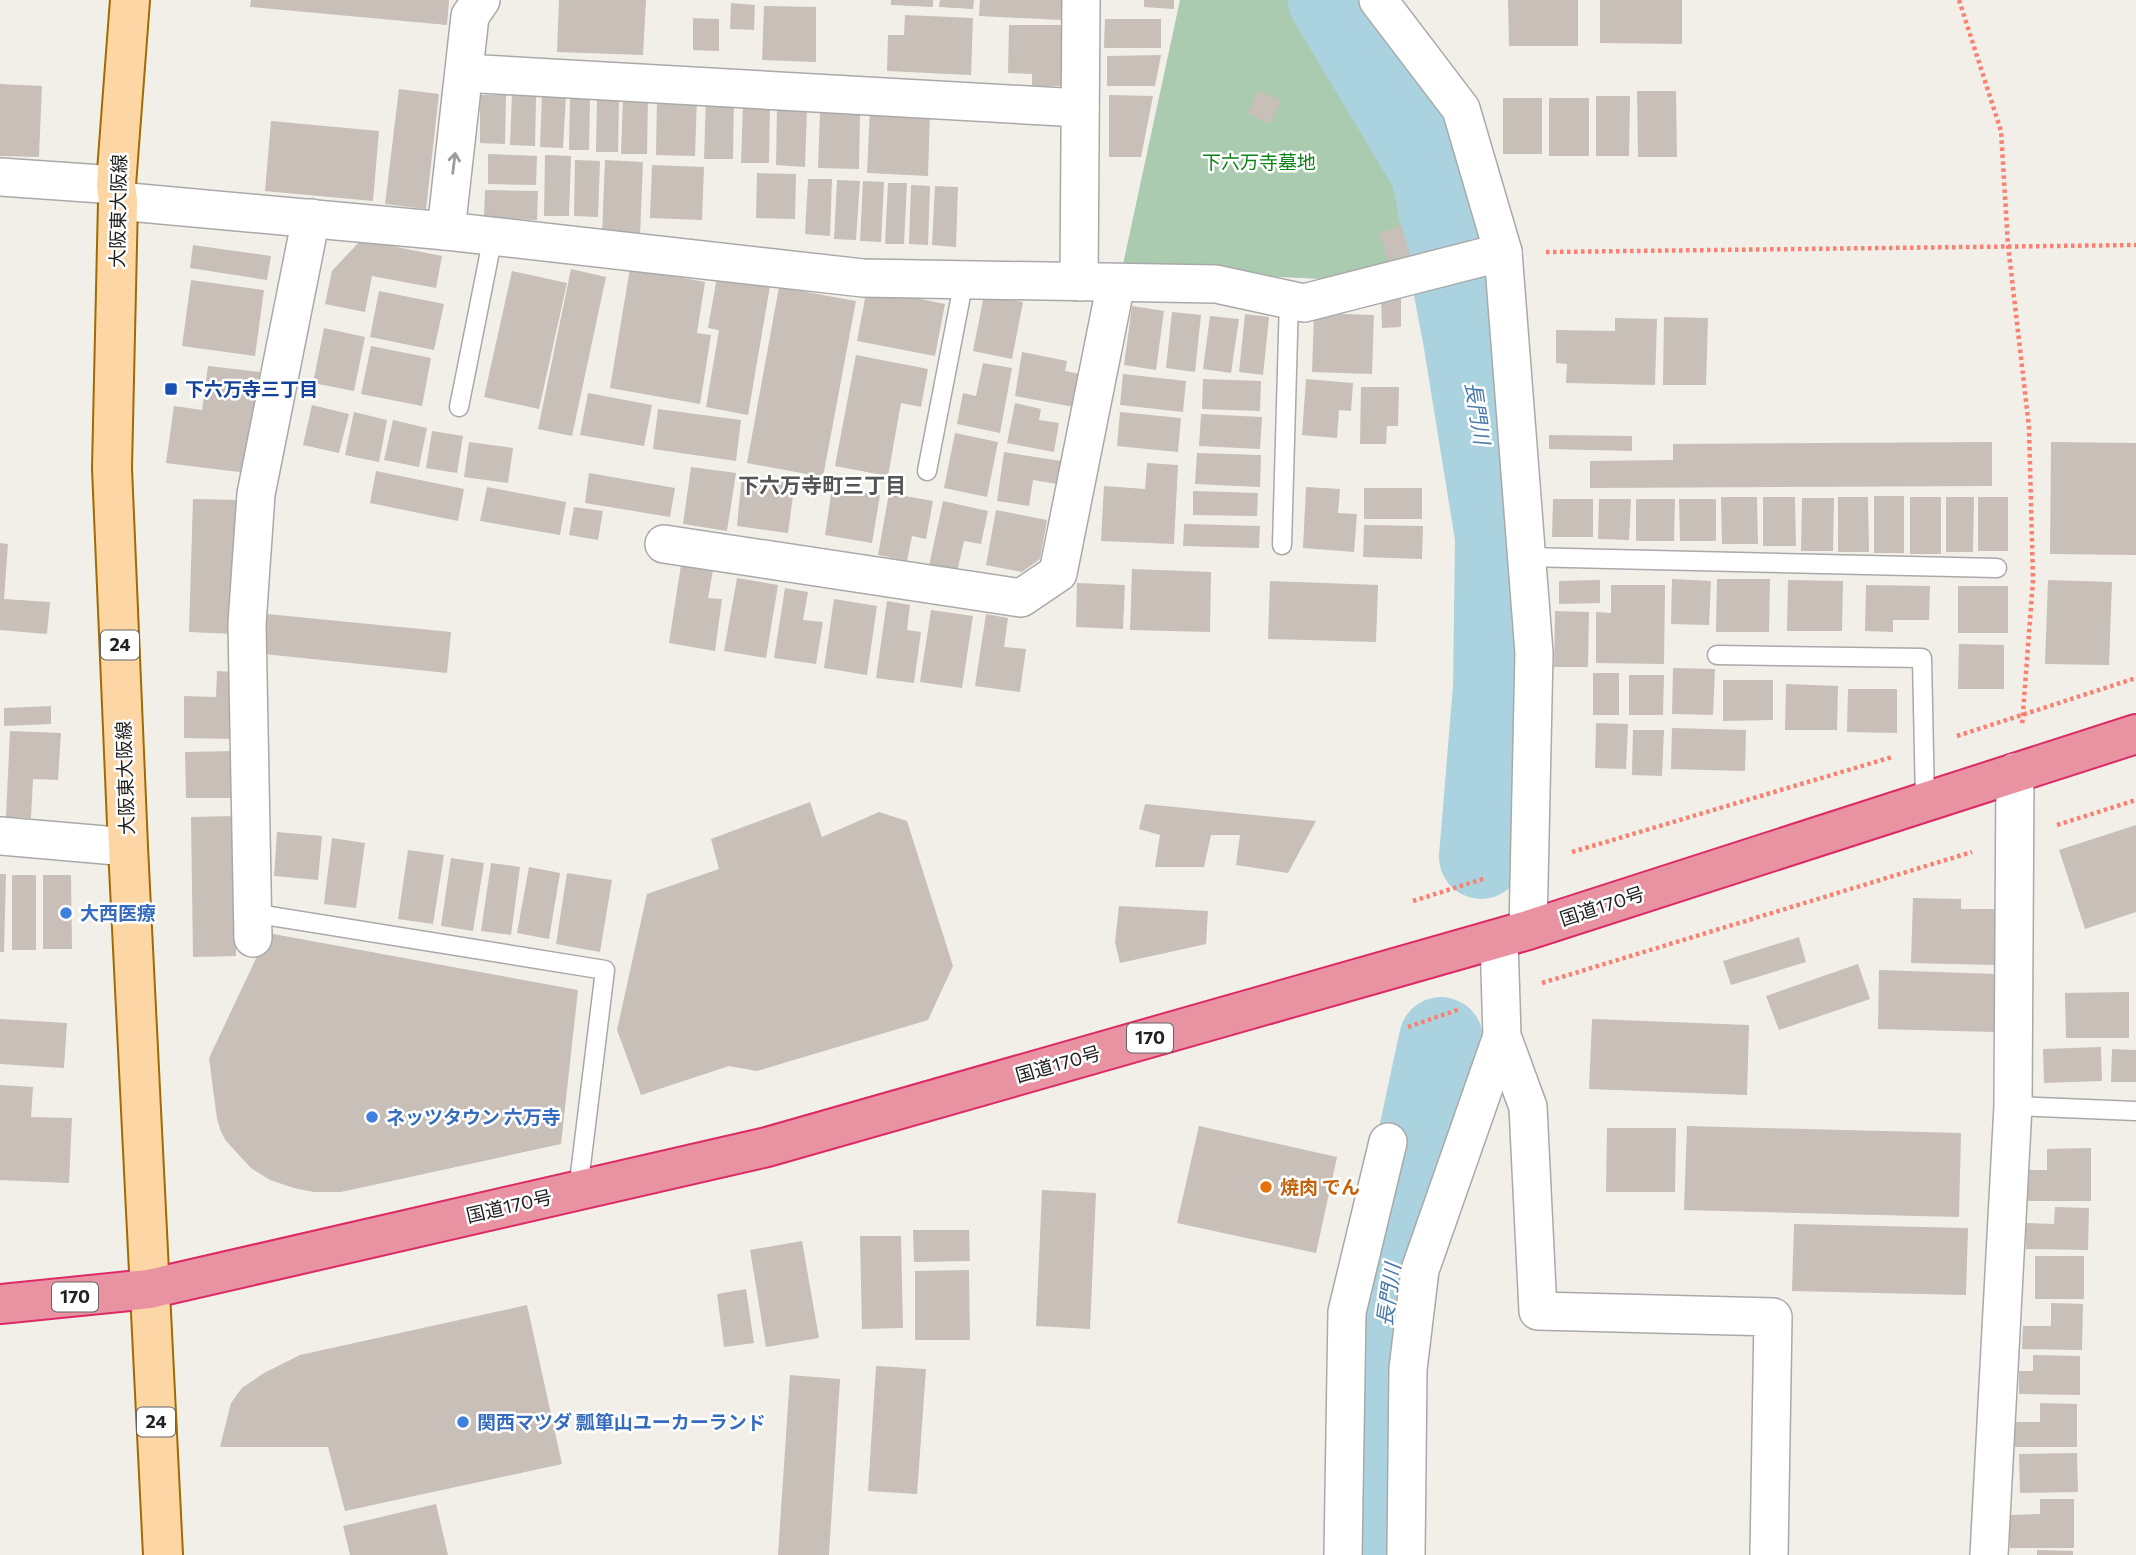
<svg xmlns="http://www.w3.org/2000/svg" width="2136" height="1555" font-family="Commissioner,'Noto Sans JP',sans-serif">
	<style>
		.cemetery { fill: #aacbaf }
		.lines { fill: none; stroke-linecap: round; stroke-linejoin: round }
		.river { stroke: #aad3df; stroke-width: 84 }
		.building { fill: #c7bfb8 }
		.lane-casing { stroke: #a9a9a9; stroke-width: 21 }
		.street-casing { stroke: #a9a9a9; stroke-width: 40 }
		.primary-casing { stroke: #a06b00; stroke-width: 42 }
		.highway-casing { stroke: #dc2a67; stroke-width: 42 }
		.path { stroke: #fa8072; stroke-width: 4.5; stroke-dasharray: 3.5 3.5; stroke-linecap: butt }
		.lane { stroke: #fff; stroke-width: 18 }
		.street { stroke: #fff; stroke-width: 37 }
		.primary { stroke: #fcd6a4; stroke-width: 38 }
		.highway { stroke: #e892a2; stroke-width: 38 }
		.oneway { stroke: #9c9c9c }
		.transit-dot { fill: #1a4fb4; stroke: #fff; stroke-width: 2.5 }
		.shop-dot { fill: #3f7fe0; stroke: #fff; stroke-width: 2.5 }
		.food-dot { fill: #e8710a; stroke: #fff; stroke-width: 2.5 }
		.labels { text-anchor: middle; stroke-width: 5; stroke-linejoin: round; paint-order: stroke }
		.shield { fill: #fff; stroke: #646464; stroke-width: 2 }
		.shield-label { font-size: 18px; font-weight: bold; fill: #222 }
		.park-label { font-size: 19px; fill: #0c8416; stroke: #fff }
		.street-label { font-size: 19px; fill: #222; stroke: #fff }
		.transit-label { font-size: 19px; font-weight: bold; fill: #164399; stroke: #fff; text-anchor: start }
		.shop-label { font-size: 19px; font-weight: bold; fill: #366cbe; stroke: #fff; text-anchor: start }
		.food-label { font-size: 19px; font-weight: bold; fill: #c56008; stroke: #fff; text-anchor: start }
		.water-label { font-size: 21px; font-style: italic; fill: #4a7aab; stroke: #fff }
		.neighbourhood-label { font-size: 21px; font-weight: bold; fill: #555; stroke: #fff }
	</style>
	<rect width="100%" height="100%" fill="#f2efe9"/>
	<polygon class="cemetery" points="1180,0 1292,0 1419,214 1427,255 1322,279 1122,269"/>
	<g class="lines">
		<g class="river">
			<polyline points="1330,0 1433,172 1465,339 1497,537 1495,687 1481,857"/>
			<polyline points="1378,1555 1384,1305 1441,1039"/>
		</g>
	</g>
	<g class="building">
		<polygon points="251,0 449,0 447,25 250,7"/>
		<polygon points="559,0 646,0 643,55 557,52"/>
		<polygon points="891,0 933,0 933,7 891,5"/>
		<polygon points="940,0 974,0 973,9 939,7"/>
		<polygon points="980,0 1063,0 1062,20 979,16"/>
		<polygon points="1144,0 1174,0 1174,9 1144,7"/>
		<polygon points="1508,0 1578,0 1578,46 1509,46"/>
		<polygon points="1600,0 1682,0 1682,44 1600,43"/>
		<polygon points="731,3 755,5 754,30 730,29"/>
		<polygon points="764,6 816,7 816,62 762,60"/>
		<polygon points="905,15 973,18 971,75 887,71 888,35 904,35"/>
		<polygon points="693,18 719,19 719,51 693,50"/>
		<polygon points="1105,19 1161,19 1161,48 1104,48"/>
		<polygon points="1009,25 1062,25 1061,86 1032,86 1032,74 1008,73"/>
		<polygon points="1161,55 1155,86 1107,86 1107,56"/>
		<polygon points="0,84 42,86 39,157 0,156"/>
		<polygon points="399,89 439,94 426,209 385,204"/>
		<polygon points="1259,90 1281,101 1270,124 1248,113"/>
		<polygon points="1637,91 1676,91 1677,157 1638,157"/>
		<polygon points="542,94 566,95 563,148 540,147"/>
		<polygon points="480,95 506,95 505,144 480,143"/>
		<polygon points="512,95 536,96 535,146 510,145"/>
		<polygon points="657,95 697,97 695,156 656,155"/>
		<polygon points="1109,95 1153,96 1141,157 1109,157"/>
		<polygon points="570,96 590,96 589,150 569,150"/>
		<polygon points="1596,96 1630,96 1629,156 1596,156"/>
		<polygon points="597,97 619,98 618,152 596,152"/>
		<polygon points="706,97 734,97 733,159 704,159"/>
		<polygon points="623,98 648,99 647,154 621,154"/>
		<rect x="1503" y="98" width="39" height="56"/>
		<rect x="1549" y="98" width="40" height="58"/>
		<polygon points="743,104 770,105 769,163 741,163"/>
		<polygon points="777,108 807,108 805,167 776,165"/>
		<polygon points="870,108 930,110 928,176 867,173"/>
		<polygon points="820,111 860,112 859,169 818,168"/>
		<polygon points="271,121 379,131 373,201 265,191"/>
		<polygon points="488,154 537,156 536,185 488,184"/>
		<polygon points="545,155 571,156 569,216 544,216"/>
		<polygon points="575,160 600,161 598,217 574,216"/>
		<polygon points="605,160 643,162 640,235 602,233"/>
		<polygon points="652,165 704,167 702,220 650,218"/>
		<polygon points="757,173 796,174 795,219 756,218"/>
		<polygon points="808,179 832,179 830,236 805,234"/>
		<polygon points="837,180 860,181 856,240 834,239"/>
		<polygon points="863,181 884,182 881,242 860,241"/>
		<polygon points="888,183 907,183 904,244 885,244"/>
		<polygon points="911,185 930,186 928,245 909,244"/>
		<polygon points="935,186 958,187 956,247 932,245"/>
		<polygon points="485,190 538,191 537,220 484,218"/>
		<polygon points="1401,225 1410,254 1388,261 1379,233"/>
		<polygon points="361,240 442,256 436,288 372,276 365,312 325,304 332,271"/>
		<polygon points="193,245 271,256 267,280 190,268"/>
		<polygon points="630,268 705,282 697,333 711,335 700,404 610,388"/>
		<polygon points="571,269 606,277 572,436 538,429"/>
		<polygon points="512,271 567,283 539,409 484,397"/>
		<polygon points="717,277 770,286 748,415 706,407 719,330 708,328"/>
		<polygon points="191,280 264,290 255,356 182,346"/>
		<polygon points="779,287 856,301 823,477 747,463"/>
		<polygon points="867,288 945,304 935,356 857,341"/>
		<polygon points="379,291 444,304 434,350 370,337"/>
		<polygon points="984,295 1023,302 1012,359 973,351"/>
		<polygon points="1401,297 1401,327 1382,328 1381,298"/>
		<polygon points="1132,306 1164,311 1156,370 1124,365"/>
		<polygon points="1172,312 1201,315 1195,372 1166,368"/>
		<polygon points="1314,313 1374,315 1372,374 1312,372"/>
		<polygon points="1245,314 1269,317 1263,375 1239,372"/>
		<polygon points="1210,316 1239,319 1231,373 1203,369"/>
		<polygon points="1664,317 1708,318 1706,385 1663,385"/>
		<polygon points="1615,318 1657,319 1655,385 1566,383 1567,364 1556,363 1556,330 1615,331"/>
		<polygon points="324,328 365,337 354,391 313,383"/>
		<polygon points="371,346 431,358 422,406 361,394"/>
		<polygon points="1022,352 1067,361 1065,371 1080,374 1074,407 1015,396"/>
		<polygon points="856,355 928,369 921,407 901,403 888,476 835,466"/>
		<polygon points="983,363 1012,368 1000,433 957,424 963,393 976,396"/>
		<polygon points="208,366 260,372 247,473 166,463 174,406 202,410"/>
		<polygon points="1123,374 1186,381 1183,412 1120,405"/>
		<polygon points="1203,379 1261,381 1260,411 1202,409"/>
		<polygon points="1306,379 1353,383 1351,411 1339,410 1337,438 1302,435"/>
		<polygon points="1361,387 1399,387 1398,426 1387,426 1386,444 1360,444"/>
		<polygon points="588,393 652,405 644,446 580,435"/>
		<polygon points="1015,403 1041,409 1039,420 1059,423 1054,452 1007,443"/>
		<polygon points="312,405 349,414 339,453 303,445"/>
		<polygon points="658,409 741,420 736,461 653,449"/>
		<polygon points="354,412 387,420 379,462 345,455"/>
		<polygon points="1120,412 1181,418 1178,452 1117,446"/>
		<polygon points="1201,414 1262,417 1260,449 1199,446"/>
		<polygon points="393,420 427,428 419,467 384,460"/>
		<polygon points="432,431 463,436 457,473 426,468"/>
		<polygon points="955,433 998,442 987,497 944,488"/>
		<polygon points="1549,435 1632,436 1632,451 1549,449"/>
		<polygon points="469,442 513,448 508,483 464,477"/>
		<polygon points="1992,442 1992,486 1590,488 1590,461 1673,460 1673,444"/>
		<polygon points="2051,442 2136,443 2136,555 2050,554"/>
		<polygon points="1004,452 1061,461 1057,484 1033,480 1029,506 997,501"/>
		<polygon points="1197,453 1261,455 1260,487 1195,484"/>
		<polygon points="1147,463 1178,465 1174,544 1101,541 1104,486 1145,489"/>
		<polygon points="691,467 736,473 727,531 683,524"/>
		<polygon points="376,471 464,489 458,521 370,503"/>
		<polygon points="589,473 675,488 670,517 585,503"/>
		<polygon points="742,475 795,481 788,533 737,526"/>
		<polygon points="487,487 566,502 560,535 480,521"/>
		<polygon points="1306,487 1340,489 1338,513 1357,514 1354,552 1303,548"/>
		<polygon points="832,488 880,495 872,543 825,535"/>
		<rect x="1364" y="488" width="58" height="31"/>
		<polygon points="1193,491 1258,493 1257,516 1193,515"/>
		<polygon points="889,493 933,501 926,539 912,536 907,561 878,555"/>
		<rect x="1874" y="496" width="30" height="57"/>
		<polygon points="1721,497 1757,497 1758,544 1722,544"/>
		<polygon points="1763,497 1795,497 1796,546 1763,546"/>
		<polygon points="1838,497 1868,497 1869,552 1838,552"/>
		<rect x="1910" y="497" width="31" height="57"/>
		<polygon points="1946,497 1974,497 1973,552 1946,552"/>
		<rect x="1978" y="497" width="30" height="54"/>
		<polygon points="1802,498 1834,498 1833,551 1801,551"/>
		<polygon points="193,499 238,500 235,634 189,632"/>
		<polygon points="1553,499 1593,499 1593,537 1552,537"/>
		<polygon points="1599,499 1631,499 1629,540 1598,539"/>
		<polygon points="1636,499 1675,499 1674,541 1636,541"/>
		<polygon points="1679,499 1716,499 1716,541 1680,541"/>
		<polygon points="943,501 988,511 981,544 964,541 957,572 929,566"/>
		<polygon points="574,507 603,511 598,540 569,535"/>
		<polygon points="996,510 1047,520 1040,559 1022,572 986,565"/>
		<polygon points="1184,524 1260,526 1259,548 1183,546"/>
		<polygon points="1364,525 1423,526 1422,559 1363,557"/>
		<polygon points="0,543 8,544 4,599 50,602 47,634 0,630"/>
		<polygon points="681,565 713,570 708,598 722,599 715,651 669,643"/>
		<polygon points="1132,569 1211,572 1210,632 1130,630"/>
		<polygon points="737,578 778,585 766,658 724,651"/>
		<polygon points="1672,579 1711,581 1709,625 1671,624"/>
		<polygon points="1717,579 1770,579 1769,632 1716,632"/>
		<polygon points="1600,580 1600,603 1559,604 1559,581"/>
		<polygon points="1788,580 1843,581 1842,631 1787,631"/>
		<polygon points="2048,580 2112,582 2109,665 2045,664"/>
		<polygon points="1270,581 1378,585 1376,642 1268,639"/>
		<polygon points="1077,583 1125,585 1123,629 1076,627"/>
		<polygon points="1611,585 1665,585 1664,664 1596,663 1596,612 1611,613"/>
		<polygon points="1866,585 1930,586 1929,620 1893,620 1893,632 1865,631"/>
		<rect x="1958" y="586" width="50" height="47"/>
		<polygon points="785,588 808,592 803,620 823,622 816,664 774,658"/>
		<polygon points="834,599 877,606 867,675 824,668"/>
		<polygon points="887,601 910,605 907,630 921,632 914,683 876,678"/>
		<polygon points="931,610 973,616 962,688 920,682"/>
		<polygon points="1555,611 1589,612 1588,667 1554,667"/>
		<polygon points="267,614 451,632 447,673 264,654"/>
		<polygon points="986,614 1008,618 1004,647 1026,649 1020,692 975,686"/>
		<polygon points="1959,644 2004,645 2004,689 1958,689"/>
		<polygon points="1673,668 1715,669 1713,715 1672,714"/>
		<polygon points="217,671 238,672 237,739 184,738 184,696 216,697"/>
		<rect x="1593" y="673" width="26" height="42"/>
		<polygon points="1629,675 1664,675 1663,715 1629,715"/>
		<polygon points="1723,680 1773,680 1773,720 1723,721"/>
		<polygon points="1786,684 1838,686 1837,730 1785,730"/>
		<polygon points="1848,689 1897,689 1897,733 1847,732"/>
		<polygon points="51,706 51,724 4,726 4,708"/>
		<polygon points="1596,723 1628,724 1626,769 1595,768"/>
		<polygon points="1672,728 1746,730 1745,771 1671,769"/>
		<polygon points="1633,730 1664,730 1662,776 1632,775"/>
		<polygon points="10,731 61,733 58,780 33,779 31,818 6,817"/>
		<polygon points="237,751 237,798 186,798 185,752"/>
		<polygon points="810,802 822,837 879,812 907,821 953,966 928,1020 757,1071 729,1066 641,1095 617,1030 647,894 719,869 711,839"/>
		<polygon points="1145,804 1316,821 1288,873 1236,865 1240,835 1211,835 1204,867 1155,867 1160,835 1139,829"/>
		<polygon points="234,816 236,956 193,957 191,817"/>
		<polygon points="2136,825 2136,912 2085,929 2059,850"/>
		<polygon points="277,832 322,836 318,880 274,876"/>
		<polygon points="332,838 365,843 356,908 324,904"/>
		<polygon points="408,850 444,855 433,924 398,919"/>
		<polygon points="451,858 484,863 473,931 441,926"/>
		<polygon points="491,863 520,867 511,935 481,931"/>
		<polygon points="529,867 560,873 549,939 517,933"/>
		<polygon points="567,873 612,880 600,952 556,944"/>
		<polygon points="0,874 6,874 4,952 0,952"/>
		<rect x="12" y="875" width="24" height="75"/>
		<polygon points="43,875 71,875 72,949 43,949"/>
		<polygon points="1913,898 1961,899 1961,909 1995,909 1994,965 1911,963"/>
		<polygon points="1119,906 1208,911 1206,944 1120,963 1115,942"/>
		<polygon points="268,933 578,990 561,1144 341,1192 314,1192 294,1188 270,1180 251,1168 226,1141 221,1132 217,1119 209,1058"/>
		<polygon points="1799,937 1806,962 1731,985 1723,961"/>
		<polygon points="1858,964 1870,999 1779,1030 1766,996"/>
		<polygon points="1879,970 1996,974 1994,1032 1878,1029"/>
		<polygon points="2129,992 2129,1038 2066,1038 2065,993"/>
		<polygon points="0,1019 67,1023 64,1068 0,1064"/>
		<polygon points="1592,1019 1749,1025 1747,1095 1589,1089"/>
		<polygon points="2101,1047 2102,1081 2044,1083 2043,1049"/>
		<polygon points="2112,1049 2136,1050 2136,1082 2111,1082"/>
		<polygon points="0,1085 33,1087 31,1117 72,1118 69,1183 0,1180"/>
		<polygon points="1199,1126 1337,1157 1316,1253 1177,1223"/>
		<polygon points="1687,1126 1961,1133 1959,1217 1684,1210"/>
		<polygon points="1607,1128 1676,1128 1675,1192 1606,1192"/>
		<polygon points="2091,1148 2091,1201 2028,1201 2028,1170 2047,1170 2047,1149"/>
		<polygon points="1042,1190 1096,1193 1090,1329 1036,1326"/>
		<polygon points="2055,1207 2089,1208 2088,1250 2026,1249 2026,1223 2054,1224"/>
		<polygon points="1794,1224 1968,1228 1966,1295 1792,1291"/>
		<polygon points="913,1230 969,1230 970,1261 914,1262"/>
		<polygon points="860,1236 901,1236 903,1328 862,1329"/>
		<polygon points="802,1241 819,1338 766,1347 750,1250"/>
		<rect x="2035" y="1256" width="49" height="43"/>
		<polygon points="969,1270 970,1340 915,1340 915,1271"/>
		<polygon points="746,1289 754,1343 724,1347 717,1294"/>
		<polygon points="2051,1303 2083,1304 2082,1350 2022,1349 2023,1326 2051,1326"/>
		<polygon points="527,1305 562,1464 345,1511 328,1447 220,1447 231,1403 242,1388 264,1373 300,1355"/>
		<polygon points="2033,1355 2080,1356 2080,1395 2019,1394 2019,1371 2033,1371"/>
		<polygon points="876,1366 926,1369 917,1494 868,1491"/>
		<polygon points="790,1375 840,1379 829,1555 778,1555"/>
		<polygon points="2040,1403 2077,1404 2077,1447 2015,1447 2015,1422 2040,1422"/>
		<polygon points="2077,1453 2078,1492 2020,1493 2019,1454"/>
		<polygon points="2040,1499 2074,1499 2074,1548 2010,1548 2010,1515 2040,1514"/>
		<polygon points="436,1504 448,1555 350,1555 343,1526"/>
		<polygon points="2037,1550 2073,1551 2073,1555 2037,1555"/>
	</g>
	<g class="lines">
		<g class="lane-casing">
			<g id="lane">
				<polyline points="459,407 493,236"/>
				<polyline points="927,471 964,280"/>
				<polyline points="1282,545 1289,300"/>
				<polyline points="1526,557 1997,568"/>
				<polyline points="1717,655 1922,658 1925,801"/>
				<polyline points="252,913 605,970 578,1190"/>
				<polyline points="2013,1106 2136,1111"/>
			</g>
		</g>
		<g class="street-casing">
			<g id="street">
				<polyline points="1378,0 1461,109 1503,252 1534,653 1528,930"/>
				<polyline points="464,73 1080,108"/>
				<polyline points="0,177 116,185"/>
				<polyline points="118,201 446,231 863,278 1216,284 1304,303 1503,252"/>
				<polyline points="446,231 470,16 481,0"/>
				<polyline points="1079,282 1081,0"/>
				<polyline points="664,544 1021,598 1058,573 1116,283"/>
				<polyline points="0,836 128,847"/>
				<polyline points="253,938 247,624 256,494 311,218"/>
				<polyline points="1499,939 1502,1036 1528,1107 1538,1311 1773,1317 1769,1555"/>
				<polyline points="1343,1555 1347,1312 1388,1142"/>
				<polyline points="1406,1555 1408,1369 1420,1270 1502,1036"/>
				<polyline points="1989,1555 2013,1106 2015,772"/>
			</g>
		</g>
		<g class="primary-casing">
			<polyline id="primary" points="130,0 116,185 118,201 112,468 128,847 163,1555"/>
		</g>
		<g class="highway-casing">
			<polyline id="highway" points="0,1304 149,1289 767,1147 1528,930 2136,734"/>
		</g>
		<g class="path">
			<polyline points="1959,0 2001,131 2008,245 2029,427 2033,580 2022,726"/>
			<polyline points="1546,252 2136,245"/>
			<polyline points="1957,736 2136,678"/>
			<polyline points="2057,825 2136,800"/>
			<polyline points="1572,852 1892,757"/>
			<polyline points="1413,901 1486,878"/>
			<polyline points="1542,983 1972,852"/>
			<polyline points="1408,1027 1460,1009"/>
		</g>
		<use href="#lane" class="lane"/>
		<use href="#street" class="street"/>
		<use href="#primary" class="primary"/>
		<use href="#highway" class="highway"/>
	</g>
	<defs><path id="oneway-shaft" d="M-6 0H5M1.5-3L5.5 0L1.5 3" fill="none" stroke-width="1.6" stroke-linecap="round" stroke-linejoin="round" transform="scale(1.75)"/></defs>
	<use class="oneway" href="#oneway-shaft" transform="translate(454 163) rotate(-83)"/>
	<rect class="transit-dot" x="164" y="382" width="14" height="14" rx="3.5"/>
	<g class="shop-dot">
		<circle cx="66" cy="913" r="7"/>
		<circle cx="372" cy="1117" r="7"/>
		<circle cx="463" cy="1422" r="7"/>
	</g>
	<circle class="food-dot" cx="1266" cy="1187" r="7"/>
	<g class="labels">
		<g class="shield">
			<rect x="101" y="630.5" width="38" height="29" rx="5"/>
			<rect x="1127" y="1023.5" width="46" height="29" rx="5"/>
			<rect x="52" y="1282.5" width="46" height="29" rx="5"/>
			<rect x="137" y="1407.5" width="38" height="29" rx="5"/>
		</g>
		<g class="shield-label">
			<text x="120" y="651">24</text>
			<text x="1150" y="1044">170</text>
			<text x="75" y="1303">170</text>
			<text x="156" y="1428">24</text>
		</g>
		<g class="park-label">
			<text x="1259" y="169">下六万寺墓地</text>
		</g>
		<g class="street-label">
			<text transform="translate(118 211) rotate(-89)" y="7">大阪東大阪線</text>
			<text transform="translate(125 778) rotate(-92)" y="7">大阪東大阪線</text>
			<text transform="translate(1602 906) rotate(-18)" y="7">国道170号</text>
			<text transform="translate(1058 1064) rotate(-16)" y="7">国道170号</text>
			<text transform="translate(509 1206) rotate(-13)" y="7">国道170号</text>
		</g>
		<g class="transit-label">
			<text x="185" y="396">下六万寺三丁目</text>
		</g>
		<g class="shop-label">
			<text x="80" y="920">大西医療</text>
			<text x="386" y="1124">ネッツタウン 六万寺</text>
			<text x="477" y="1429">関西マツダ 瓢箪山ユーカーランド</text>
		</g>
		<g class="food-label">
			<text x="1280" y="1194">焼肉 でん</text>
		</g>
		<g class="water-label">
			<text transform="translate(1477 413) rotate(81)" y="7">長門川</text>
			<text transform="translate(1389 1295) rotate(-82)" y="7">長門川</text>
		</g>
		<g class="neighbourhood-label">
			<text x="822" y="493">下六万寺町三丁目</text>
		</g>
	</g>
</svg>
